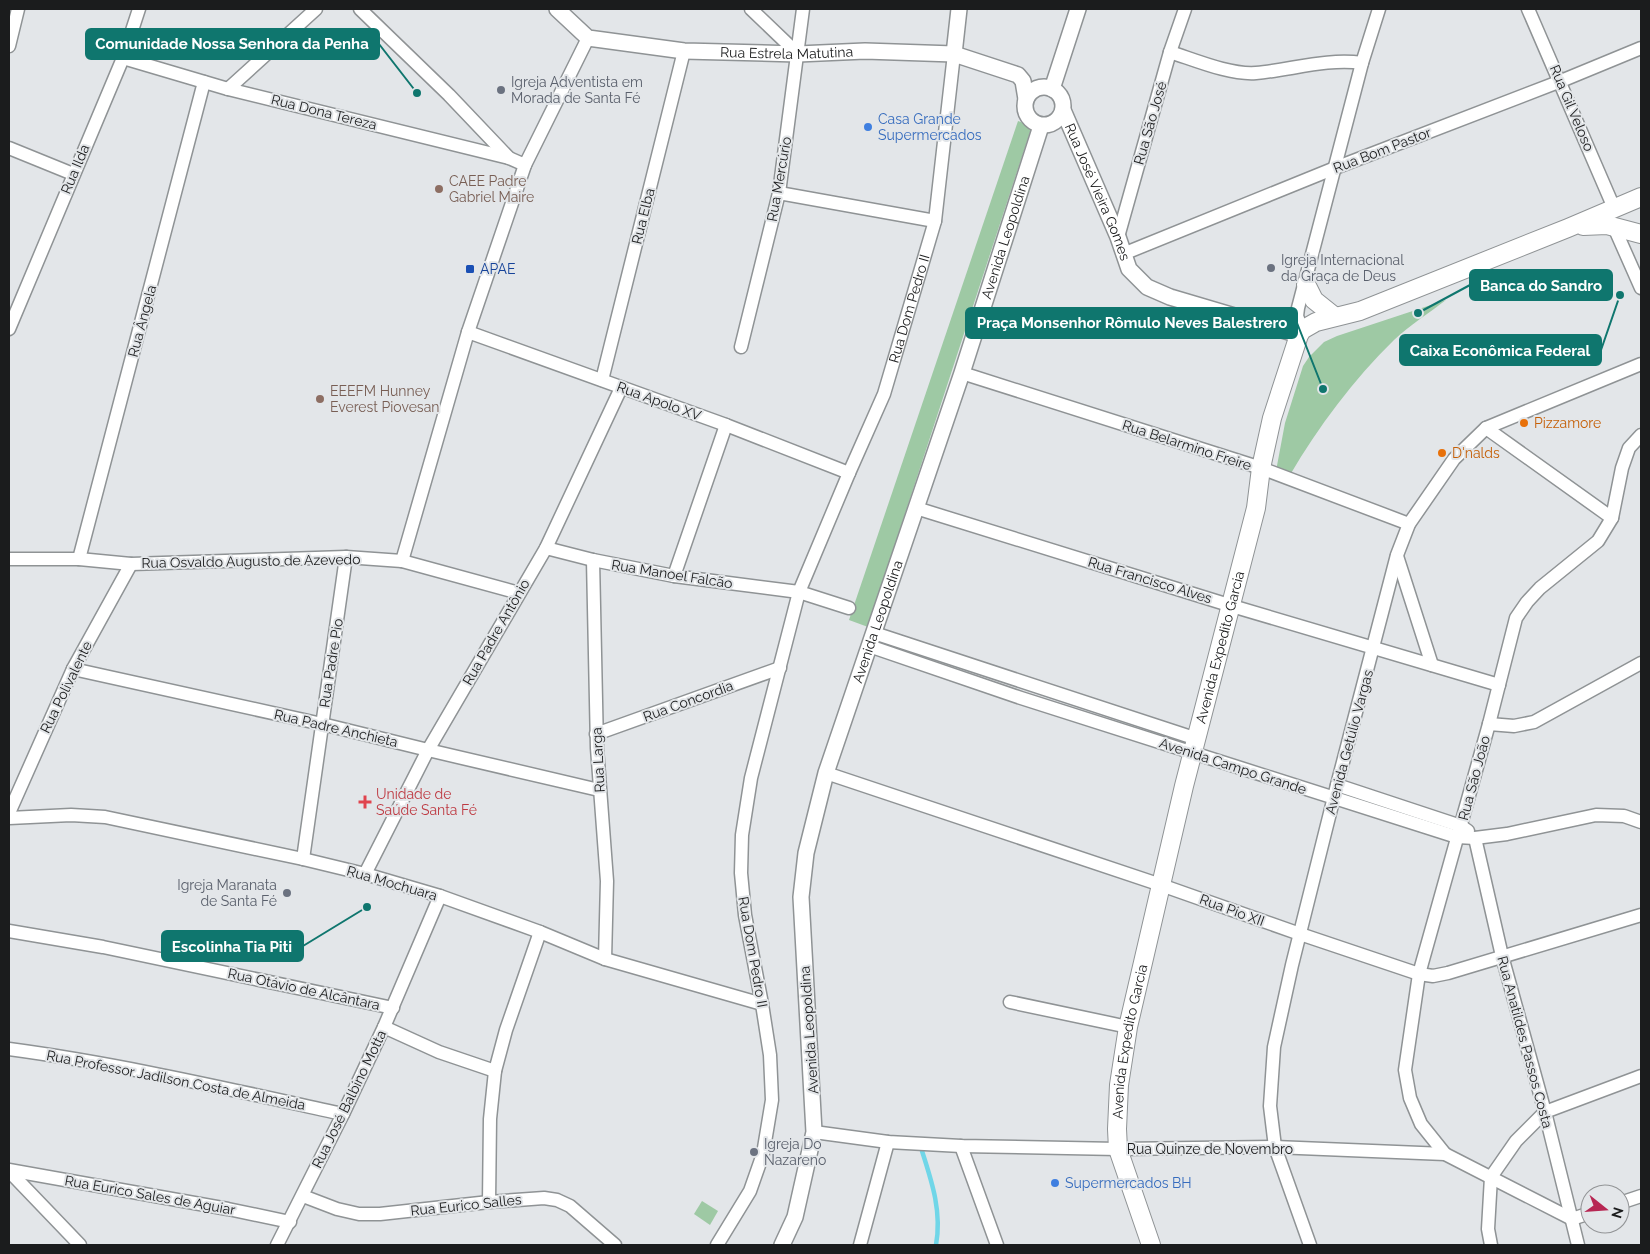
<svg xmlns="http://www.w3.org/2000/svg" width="1650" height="1254" font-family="Raleway,sans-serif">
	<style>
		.green { fill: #9ec9a4 }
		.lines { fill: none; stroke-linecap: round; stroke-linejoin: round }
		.stream { stroke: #70d6e8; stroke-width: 4.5 }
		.minor-casing { stroke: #8f9395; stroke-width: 15 }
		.tertiary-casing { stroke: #8f9395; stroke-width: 18 }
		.secondary-casing { stroke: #8f9395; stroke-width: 20 }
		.minor { stroke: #fff; stroke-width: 12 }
		.tertiary { stroke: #fff; stroke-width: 15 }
		.secondary { stroke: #fff; stroke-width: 18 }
		.worship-dot { fill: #6b7280; stroke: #e3e6e9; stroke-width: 2 }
		.shop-dot { fill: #3f7fe0; stroke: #e3e6e9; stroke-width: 2 }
		.education-dot { fill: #8d6e63; stroke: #e3e6e9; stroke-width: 2 }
		.transit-dot { fill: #1a4fb4; stroke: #e3e6e9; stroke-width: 2 }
		.food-dot { fill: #e8710a; stroke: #e3e6e9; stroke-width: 2 }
		.health-dot { fill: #e0444e; stroke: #e3e6e9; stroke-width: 2 }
		.labels { text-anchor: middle; stroke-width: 4; stroke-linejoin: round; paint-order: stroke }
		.street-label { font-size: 14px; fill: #1b1c1d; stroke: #e3e6e9 }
		.worship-label { font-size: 14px; fill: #5b616d; stroke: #e3e6e9; text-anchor: start }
		.shop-label { font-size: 14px; fill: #366cbe; stroke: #e3e6e9; text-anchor: start }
		.education-label { font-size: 14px; fill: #785e54; stroke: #e3e6e9; text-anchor: start }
		.transit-label { font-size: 14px; fill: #164399; stroke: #e3e6e9; text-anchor: start }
		.food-label { font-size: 14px; fill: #c56008; stroke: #e3e6e9; text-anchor: start }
		.health-label { font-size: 14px; fill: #be3a42; stroke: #e3e6e9; text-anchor: start }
		.leader { fill: none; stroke: #0f766e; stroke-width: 2 }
		.callout-dot { fill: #0f766e; stroke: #e3e6e9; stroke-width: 2 }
		.callout { fill: #0f766e; stroke: #0f766e; stroke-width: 2 }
		.callout-label { font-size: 15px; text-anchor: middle; font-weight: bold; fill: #fff }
	</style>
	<rect width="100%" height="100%" fill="#e3e6e9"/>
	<g class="green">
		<polygon points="1018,121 1032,126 868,627 849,620"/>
		<path d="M1446 300C1429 313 1410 325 1394 340 1354 379 1318 427 1290 475L1276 471 1285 423 1303 366 1309 357 1324 342 1337 336Z"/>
		<polygon points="702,1201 718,1211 710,1225 694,1214"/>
	</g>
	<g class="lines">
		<path class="stream" d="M922 1151C932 1182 942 1212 936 1245"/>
		<g class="minor-casing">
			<g id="minor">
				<polyline points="360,9 449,95 509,158"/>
				<polyline points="751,9 798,54"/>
				<polyline points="1528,9 1614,208"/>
				<polyline points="9,46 18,9"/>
				<path d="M1170 52C1195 60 1230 75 1256 73 1291 70 1327 58 1362 63"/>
				<polyline points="123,58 228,89 509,158 525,165"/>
				<polyline points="228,89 316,9"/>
				<polyline points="9,148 73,174"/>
				<polyline points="779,193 935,221"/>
				<polyline points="1614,227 1641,288"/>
				<polyline points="1118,237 1170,52 1185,9"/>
				<polyline points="1123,254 1335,168 1561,81 1641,48"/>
				<polyline points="9,329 123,58 139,9"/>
				<polyline points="1302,330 1297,316 1298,308 1362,63 1379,9"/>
				<polyline points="468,332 726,425 849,473"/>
				<polyline points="741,347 779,193 803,9"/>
				<polyline points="962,373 1261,468 1409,524"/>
				<polyline points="602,380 684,51"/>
				<polyline points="1486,428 1612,518"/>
				<polyline points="916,508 1232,606 1499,685"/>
				<polyline points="546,548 593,560 674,576 799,592 849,608"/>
				<polyline points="1397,556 1432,665"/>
				<polyline points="9,559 79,559 131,564 346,557 402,561 519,593"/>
				<polyline points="79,559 204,82"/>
				<polyline points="593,560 597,748 607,881 605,959"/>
				<polyline points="402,561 468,332 525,165 588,38"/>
				<polyline points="674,576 726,425"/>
				<polyline points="874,633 1197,739"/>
				<polyline points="869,646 1021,698 1457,837 1475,838 1507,834 1596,815 1624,816 1641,822"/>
				<polyline points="73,669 322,724 428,750 599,790"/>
				<polyline points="1489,724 1514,726 1534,722 1641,663"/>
				<polyline points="596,734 780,668"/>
				<polyline points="826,773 1161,885 1300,934 1419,974 1433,976 1448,973 1641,915"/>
				<polyline points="1337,785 1461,826 1468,831"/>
				<polyline points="9,813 73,669 131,564"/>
				<polyline points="9,818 71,815 105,817 303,859 365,874 440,896 540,932 605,959 762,1004"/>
				<polyline points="1475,838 1502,956 1545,1112 1578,1245"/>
				<polyline points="303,859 346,557"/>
				<polyline points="365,874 428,750 546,548 621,388"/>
				<polyline points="9,931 103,947 393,1008"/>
				<polyline points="1010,1002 1128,1027"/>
				<polyline points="384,1027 439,1052 495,1071"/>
				<path d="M9 1049C121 1064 232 1090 343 1114"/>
				<polyline points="814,1132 888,1142 961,1146 1118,1149 1275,1147 1445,1154 1572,1219 1590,1213"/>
				<polyline points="961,1146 997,1245"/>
				<polyline points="1445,1154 1421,1124 1410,1098 1405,1070 1419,974 1489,724 1516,618 1527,602 1540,588 1598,541 1612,518 1622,468 1629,448 1641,435"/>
				<polyline points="9,1170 228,1209 290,1222"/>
				<polyline points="9,1171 80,1245"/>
				<polyline points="303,1196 337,1209 359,1214 380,1214 489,1202 544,1198 557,1200 570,1206 615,1245"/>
				<polyline points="489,1202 490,1119 495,1071 506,1030 540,932"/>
				<polyline points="1620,1203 1641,1196"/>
				<polyline points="277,1245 343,1114 384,1027 440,896"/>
				<path id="s1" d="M717 1245 750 1191 763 1154 772 1100 770 1055 762 1004 745 915 741 873 742 835 751 778 799 592 849 473 884 394 935 221 954 54"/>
				<polyline points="860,1245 888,1142"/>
				<polyline points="1310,1245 1275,1147 1270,1106 1274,1047 1292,965 1337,785 1397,555 1409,524 1454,459 1486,428 1641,364"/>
				<polyline points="1491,1245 1488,1229 1491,1177 1516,1141 1545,1112 1641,1076"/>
			</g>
		</g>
		<g class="tertiary-casing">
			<g id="tertiary">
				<path id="s2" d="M557 9 588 38 684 51 798 54 865 51 954 54 1018 75 1023 81 1026 99"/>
				<polyline points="954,54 959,9"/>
				<circle cx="1044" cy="106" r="19"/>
				<polyline points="1052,89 1078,9"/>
				<path id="s3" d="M1063 110 1118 237 1129 269 1147 287 1170 297 1299 335"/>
				<path id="s4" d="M782 1245 795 1217 814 1132 801 897 806 853 826 773 962 373 1041 126"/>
			</g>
		</g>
		<g class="secondary-casing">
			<g id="secondary">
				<polyline points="1583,226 1607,225 1641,234"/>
				<polyline points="1306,284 1314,300 1334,316"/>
				<path id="s5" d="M1151 1245 1118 1149 1117 1129 1119 1085 1128 1027 1184 786 1256 508 1261 468 1272 418 1299 335 1302 330 1316 322 1360 311 1568 228 1641 197"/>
			</g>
		</g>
		<use href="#minor" class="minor"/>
		<use href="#tertiary" class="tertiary"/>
		<use href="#secondary" class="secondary"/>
	</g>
	<g class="worship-dot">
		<circle cx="501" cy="90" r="5"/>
		<circle cx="1271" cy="268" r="5"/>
		<circle cx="287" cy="893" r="5"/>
		<circle cx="754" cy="1152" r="5"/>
	</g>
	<g class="shop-dot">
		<circle cx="868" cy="127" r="5"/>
		<circle cx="1055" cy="1183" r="5"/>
	</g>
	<g class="education-dot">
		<circle cx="439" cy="189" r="5"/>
		<circle cx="320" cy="399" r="5"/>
	</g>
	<rect class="transit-dot" x="465" y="264" width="10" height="10" rx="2.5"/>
	<g class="food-dot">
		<circle cx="1524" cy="423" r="5"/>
		<circle cx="1442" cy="453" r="5"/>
	</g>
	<path class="health-dot" d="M362.5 794.5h5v5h5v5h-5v5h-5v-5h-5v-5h5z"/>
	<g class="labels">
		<g class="street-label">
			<text dy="5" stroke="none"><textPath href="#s2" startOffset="242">Rua Estrela Matutina</textPath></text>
			<text transform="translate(1572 108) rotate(67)" y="5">Rua Gil Veloso</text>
			<text transform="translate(324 112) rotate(14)" y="5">Rua Dona Tereza</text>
			<text transform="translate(1150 123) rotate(-74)" y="5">Rua São José</text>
			<text transform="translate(1382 150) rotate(-21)" y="5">Rua Bom Pastor</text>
			<text transform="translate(75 169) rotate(-67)" y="5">Rua Ilda</text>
			<text transform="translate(779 179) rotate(-80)" y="5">Rua Mercúrio</text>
			<text dy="5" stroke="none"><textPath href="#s3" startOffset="89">Rua José Vieira Gomes</textPath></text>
			<text transform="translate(643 216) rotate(-76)" y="5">Rua Elba</text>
			<text dy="5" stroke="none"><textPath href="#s4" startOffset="1045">Avenida Leopoldina</textPath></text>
			<text dy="5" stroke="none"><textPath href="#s1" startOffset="979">Rua Dom Pedro II</textPath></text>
			<text transform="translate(142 321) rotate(-75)" y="5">Rua Ângela</text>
			<text transform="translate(659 401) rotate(20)" y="5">Rua Apolo XV</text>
			<text transform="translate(1187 445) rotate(18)" y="5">Rua Belarmino Freire</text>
			<text transform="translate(251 561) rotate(-1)" y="5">Rua Osvaldo Augusto de Azevedo</text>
			<text transform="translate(672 574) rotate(9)" y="5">Rua Manoel Falcão</text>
			<text transform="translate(1150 580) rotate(17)" y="5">Rua Francisco Alves</text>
			<text dy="5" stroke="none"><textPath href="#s4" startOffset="640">Avenida Leopoldina</textPath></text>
			<text transform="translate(496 632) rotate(-60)" y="5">Rua Padre Antônio</text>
			<text dy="5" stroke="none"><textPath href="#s5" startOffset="615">Avenida Expedito Garcia</textPath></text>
			<text transform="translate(331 663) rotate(-81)" y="5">Rua Padre Pio</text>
			<text transform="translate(66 687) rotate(-64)" y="5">Rua Polivalente</text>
			<text transform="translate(688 701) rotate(-20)" y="5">Rua Concordia</text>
			<text transform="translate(336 728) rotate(13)" y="5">Rua Padre Anchieta</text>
			<text transform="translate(1349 742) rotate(-75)" y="5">Avenida Getúlio Vargas</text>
			<text transform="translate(598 760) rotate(-93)" y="5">Rua Larga</text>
			<text transform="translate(1233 766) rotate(18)" y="5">Avenida Campo Grande</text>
			<text transform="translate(1474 778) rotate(-75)" y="5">Rua São João</text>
			<text transform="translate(392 883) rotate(16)" y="5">Rua Mochuara</text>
			<text transform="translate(1232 910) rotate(20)" y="5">Rua Pio XII</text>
			<text transform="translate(753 952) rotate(80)" y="5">Rua Dom Pedro II</text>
			<text transform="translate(304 989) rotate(12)" y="5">Rua Otávio de Alcântara</text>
			<text transform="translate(809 1030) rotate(-94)" y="5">Avenida Leopoldina</text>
			<text dy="5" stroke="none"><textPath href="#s5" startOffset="210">Avenida Expedito Garcia</textPath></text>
			<text transform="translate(1525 1042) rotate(75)" y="5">Rua Anatildes Passos Costa</text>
			<text transform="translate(176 1080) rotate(11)" y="5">Rua Professor Jadilson Costa de Almeida</text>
			<text transform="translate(349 1099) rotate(-64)" y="5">Rua José Balbino Motta</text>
			<text x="1210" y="1154">Rua Quinze de Novembro</text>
			<text transform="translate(150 1195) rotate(10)" y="5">Rua Eurico Sales de Aguiar</text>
			<text transform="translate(466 1205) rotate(-6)" y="5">Rua Eurico Salles</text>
		</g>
		<g class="worship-label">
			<text x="511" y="87">Igreja Adventista em<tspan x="511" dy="16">Morada de Santa Fé</tspan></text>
			<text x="1281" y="265">Igreja Internacional<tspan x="1281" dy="16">da Graça de Deus</tspan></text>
			<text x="277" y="890" text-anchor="end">Igreja Maranata<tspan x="277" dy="16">de Santa Fé</tspan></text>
			<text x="764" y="1149">Igreja Do<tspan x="764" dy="16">Nazareno</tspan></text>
		</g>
		<g class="shop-label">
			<text x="878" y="124">Casa Grande<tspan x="878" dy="16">Supermercados</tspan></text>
			<text x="1065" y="1188">Supermercados BH</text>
		</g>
		<g class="education-label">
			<text x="449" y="186">CAEE Padre<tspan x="449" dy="16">Gabriel Maire</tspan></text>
			<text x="330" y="396">EEEFM Hunney<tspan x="330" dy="16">Everest Piovesan</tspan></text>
		</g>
		<g class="transit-label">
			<text x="480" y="274">APAE</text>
		</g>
		<g class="food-label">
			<text x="1534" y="428">Pizzamore</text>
			<text x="1452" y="458">D'nalds</text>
		</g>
		<g class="health-label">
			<text x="376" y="799">Unidade de<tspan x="376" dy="16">Saúde Santa Fé</tspan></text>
		</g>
	</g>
	<path class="leader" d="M417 93L379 44M1418 313L1470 285M1323 389L1297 323M1620 295L1601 350M367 907L303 946"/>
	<g class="callout-dot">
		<circle cx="417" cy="93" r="5"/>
		<circle cx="1418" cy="313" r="5"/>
		<circle cx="1323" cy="389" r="5"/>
		<circle cx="1620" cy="295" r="5"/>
		<circle cx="367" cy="907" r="5"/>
	</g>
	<g class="callout">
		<rect x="86" y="29" width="293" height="30" rx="5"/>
		<rect x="1470" y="270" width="142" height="30" rx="5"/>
		<rect x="966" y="308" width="331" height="30" rx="5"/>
		<rect x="1400" y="335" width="201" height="30" rx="5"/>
		<rect x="162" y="931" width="141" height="30" rx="5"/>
	</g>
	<g class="callout-label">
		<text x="232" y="49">Comunidade Nossa Senhora da Penha</text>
		<text x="1541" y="291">Banca do Sandro</text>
		<text x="1132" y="328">Praça Monsenhor Rômulo Neves Balestrero</text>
		<text x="1500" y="356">Caixa Econômica Federal</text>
		<text x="232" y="952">Escolinha Tia Piti</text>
	</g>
	<rect width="1650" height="1254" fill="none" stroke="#1b1c1d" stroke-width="20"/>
	<g transform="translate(1605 1209) rotate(107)"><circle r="24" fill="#e3e6e9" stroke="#939597"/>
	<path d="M0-4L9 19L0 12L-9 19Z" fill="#b72753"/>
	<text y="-8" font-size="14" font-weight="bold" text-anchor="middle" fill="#1b1c1d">N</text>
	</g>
</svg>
